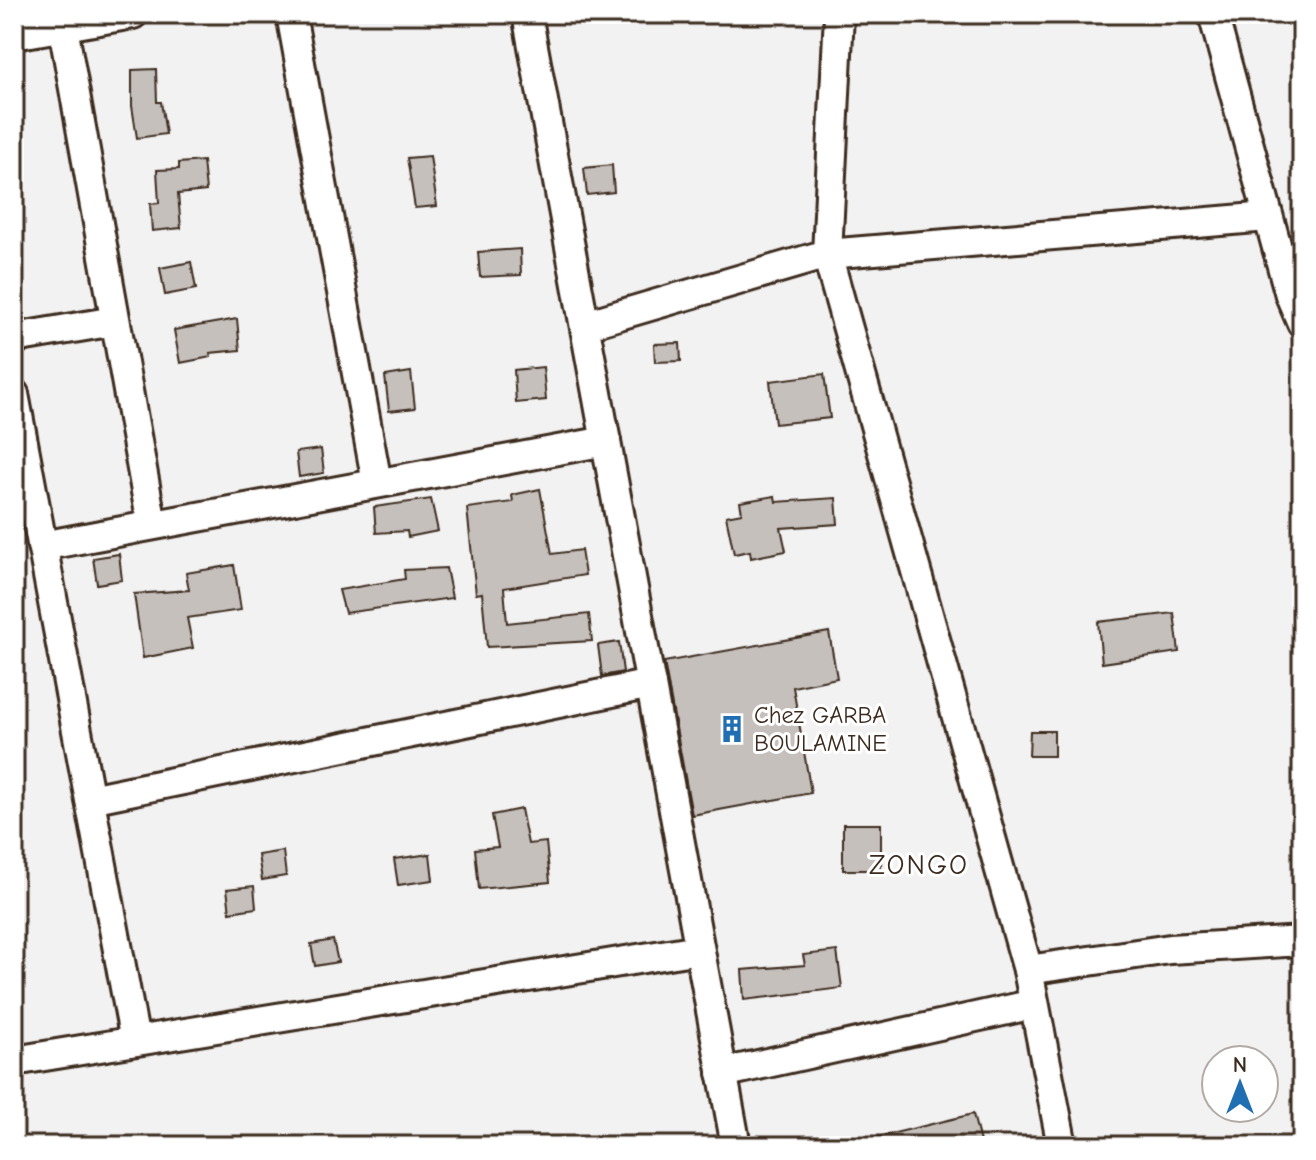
<svg xmlns="http://www.w3.org/2000/svg" width="1316" height="1160" font-family="'Comic Neue',sans-serif">
	<style>
		.building { fill: #c6c0bd; stroke: #3b2a1e; stroke-width: 2 }
		.lines { fill: none; stroke-linecap: round; stroke-linejoin: round }
		.minor-casing { stroke: #3b2a1e; stroke-width: 34 }
		.minor { stroke: #fff; stroke-width: 28 }
		.labels { text-anchor: middle; stroke-width: 6; stroke-linejoin: round; paint-order: stroke }
		.poi-label { font-size: 24px; fill: #3b2a1e; stroke: #fff; text-anchor: start }
		.quarter-label { font-size: 28px; letter-spacing: 2px; fill: #3b2a1e; stroke: #fff }
	</style>
	<rect width="100%" height="100%" fill="#f3f2f2"/>
	<filter id="ink" filterUnits="userSpaceOnUse"><feTurbulence type="fractalNoise" baseFrequency=".0125" numOctaves="2"/><feDisplacementMap in="SourceGraphic" scale="16" xChannelSelector="R" yChannelSelector="G"/><feConvolveMatrix kernelMatrix="1 2 1 2 8 2 1 2 1" color-interpolation-filters="sRGB"/></filter>
	<g filter="url(#ink)">
		<g class="building">
			<polygon points="156,69 157,102 161,102 166,134 137,138 132,106 132,70"/>
			<polygon points="430,156 437,206 415,208 407,158"/>
			<polygon points="203,161 206,191 178,194 181,228 152,231 150,204 159,203 157,170 179,169 179,163"/>
			<polygon points="612,165 614,192 587,195 584,168"/>
			<polygon points="520,249 521,275 480,277 478,252"/>
			<polygon points="191,262 196,289 165,295 160,268"/>
			<polygon points="237,319 240,350 210,353 211,357 180,363 174,330"/>
			<polygon points="680,343 681,361 655,362 654,344"/>
			<polygon points="543,367 546,400 516,403 514,370"/>
			<polygon points="411,372 415,408 389,411 385,376"/>
			<polygon points="824,374 830,418 775,424 770,381"/>
			<polygon points="321,449 324,473 299,477 296,452"/>
			<polygon points="540,489 552,554 581,550 585,575 504,588 507,623 589,614 592,641 487,647 482,593 476,594 467,508 513,502 512,495"/>
			<polygon points="775,496 776,502 836,498 838,524 781,528 786,551 751,558 750,551 734,554 726,516 742,513 740,502"/>
			<polygon points="431,499 438,531 408,537 407,531 376,533 374,507"/>
			<polygon points="119,554 122,580 97,584 93,558"/>
			<polygon points="234,565 241,610 187,618 193,648 143,658 134,594 189,590 186,573"/>
			<polygon points="446,568 452,598 345,613 339,590 405,579 404,570"/>
			<polygon points="1174,613 1179,652 1102,663 1098,622"/>
			<polygon points="829,632 837,678 793,687 811,793 692,815 664,662"/>
			<polygon points="619,642 623,672 602,676 598,645"/>
			<polygon points="1030,731 1054,731 1054,756 1029,756"/>
			<polygon points="521,809 528,844 546,842 550,882 479,889 475,849 498,847 492,815"/>
			<rect x="843" y="824" width="38" height="46"/>
			<polygon points="283,851 286,876 262,880 258,855"/>
			<polygon points="430,854 433,880 398,885 394,859"/>
			<polygon points="254,886 256,908 230,912 227,889"/>
			<polygon points="333,940 338,962 315,966 311,944"/>
			<polygon points="837,951 842,988 744,1000 742,970 805,965 803,955"/>
			<polygon points="973,1114 981,1146 870,1146 870,1139"/>
		</g>
		<g class="lines">
			<g class="minor-casing">
				<g id="minor">
					<polyline points="291,14 377,483"/>
					<polyline points="527,14 736,1146"/>
					<polyline points="839,14 827,254 1028,970 1062,1146"/>
					<polyline points="1213,14 1290,295 1302,323"/>
					<polyline points="63,27 152,525"/>
					<polyline points="14,35 133,14"/>
					<polyline points="585,325 827,254 1268,217"/>
					<polyline points="14,338 115,321"/>
					<polyline points="14,394 135,1041"/>
					<polyline points="42,546 606,441"/>
					<polyline points="90,799 651,684"/>
					<polyline points="1028,970 1170,949 1302,941"/>
					<polyline points="14,1061 699,949"/>
					<polyline points="722,1073 1034,1004"/>
				</g>
			</g>
			<use href="#minor" class="minor"/>
		</g>
	</g>
	<defs>
		<g id="building-bare" transform="scale(2.16)"><path d="M-4-6H4V6H1V3H-1V6H-4ZM-2.5-4.3h1.7v1.8h-1.7ZM.8-4.3h1.7v1.8H.8ZM-2.5-1h1.7V.8h-1.7ZM.8-1h1.7V.8H.8Z" fill="#1f6fb2" stroke="#fff" stroke-width="2.5" paint-order="stroke"/></g>
	</defs>
	<g fill-rule="evenodd">
		<use href="#building-bare" x="732" y="729"/>
	</g>
	<g class="labels">
		<g class="poi-label">
			<text x="754" y="723">Chez GARBA<tspan x="754" dy="28">BOULAMINE</tspan></text>
		</g>
		<g class="quarter-label">
			<text x="919" y="874">ZONGO</text>
		</g>
	</g>
	<rect width="1316" height="1160" fill="none" stroke="#fff" stroke-width="48"/>
	<rect x="24" y="24" width="1268" height="1112" fill="none" stroke="#3b2a1e" stroke-width="3" filter="url(#ink)"/>
	<g transform="translate(1240 1084)"><circle r="38" fill="#ffffff" stroke="#b1aaa5" stroke-width="2"/>
	<path d="M0-6L14 30L0 20L-14 30Z" fill="#1f6fb2"/>
	<text y="-12" font-size="22" font-weight="bold" text-anchor="middle" fill="#3b2a1e">N</text>
	</g>
</svg>
